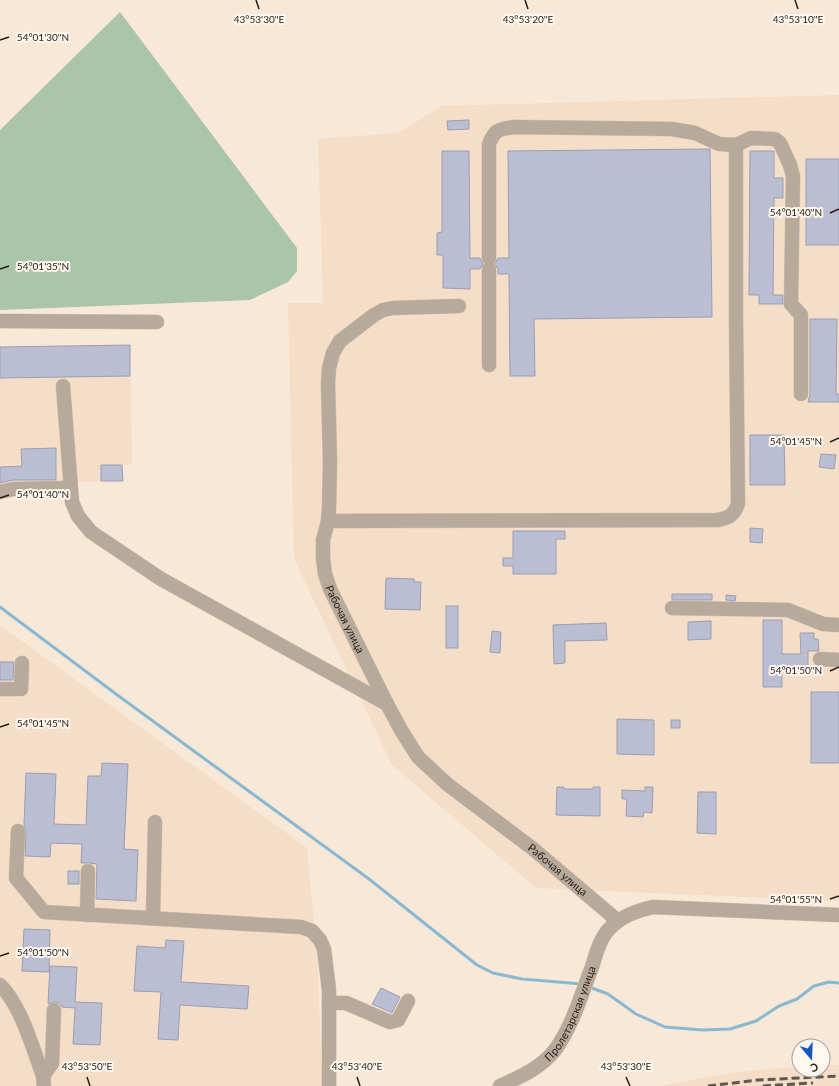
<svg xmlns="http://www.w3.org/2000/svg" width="839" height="1086" font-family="Lato,sans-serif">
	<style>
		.built { fill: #f4dec7 }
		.green { fill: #aac5a9 }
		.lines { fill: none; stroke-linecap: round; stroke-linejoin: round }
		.stream { stroke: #8ab8d0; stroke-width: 3 }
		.building { fill: #bbbed2; stroke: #9b9db1 }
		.minor-casing { stroke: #d2c3b4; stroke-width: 15 }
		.minor { stroke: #b7aa9a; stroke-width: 14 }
		.rail { stroke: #60574e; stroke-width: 3; stroke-dasharray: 8 4; stroke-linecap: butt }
		.ticks { fill: none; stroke: #231d17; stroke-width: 1.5 }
		.labels { text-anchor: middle; stroke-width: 4; stroke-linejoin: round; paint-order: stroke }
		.street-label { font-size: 11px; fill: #231d17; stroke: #fef7f0 }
		.ticks-label { font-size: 10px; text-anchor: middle; fill: #231d17; stroke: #fef7f0; stroke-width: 4; stroke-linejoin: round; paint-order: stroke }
	</style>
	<rect width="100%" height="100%" fill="#f8e8d7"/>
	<g class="built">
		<polygon points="839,95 839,901 536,888 392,765 294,559 288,303 323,303 318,139 398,133 442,106"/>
		<polygon points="130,345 132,464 122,465 123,481 0,484 0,347"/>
		<polygon points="0,625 307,848 318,967 322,1086 0,1086"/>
		<polygon points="823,1065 839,1065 839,1086 662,1086 707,1077 755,1070 799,1067 799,1070 823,1070"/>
	</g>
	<polygon class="green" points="120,12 297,248 297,271 288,282 250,300 0,310 0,130"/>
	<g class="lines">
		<g class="stream">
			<polyline points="0,607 120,697 369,879 477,965 493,973 522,979 582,984"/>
			<polyline points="589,987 608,994 636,1014 665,1027 703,1030 730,1029 756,1021 779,1006 797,999 814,986 829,982 839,983"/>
		</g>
	</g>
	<g class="building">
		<polygon points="469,120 469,129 448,130 447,121"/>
		<polygon points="710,149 712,317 534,319 535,376 510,376 509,274 498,274 498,269 495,264 498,258 509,258 508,151"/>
		<polygon points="442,151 469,151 470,258 480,258 483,264 480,269 470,269 470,289 443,288 443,255 437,255 437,233 442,232"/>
		<polygon points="750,151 774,151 774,178 783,178 783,198 774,198 773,295 783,295 783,304 759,304 759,295 749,295"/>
		<rect x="806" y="159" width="33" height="86"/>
		<polygon points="810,319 837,319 836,394 839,394 839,402 808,402 810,394"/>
		<polygon points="130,345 130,376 0,378 0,347"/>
		<polygon points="750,435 784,435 785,485 750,485"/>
		<polygon points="56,448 56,480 14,480 0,483 0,467 22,466 21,449"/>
		<polygon points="821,454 836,455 834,469 819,467"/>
		<polygon points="101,465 122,465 123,481 101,481"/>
		<polygon points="750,528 763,529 762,543 750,542"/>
		<polygon points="513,531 565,531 565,539 556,539 556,574 513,574 513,566 503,566 503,558 513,558"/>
		<polygon points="386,578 414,579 414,582 421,582 420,610 385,609"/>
		<rect x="672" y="594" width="40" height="6"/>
		<polygon points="726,595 736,596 735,601 726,600"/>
		<rect x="446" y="606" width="12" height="42"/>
		<polygon points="763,620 782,620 782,654 801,654 800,633 814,633 814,639 818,639 819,651 808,651 808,672 782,672 782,687 763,687"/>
		<polygon points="711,621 711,639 688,640 688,622"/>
		<polygon points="606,623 607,640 565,641 565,663 554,664 553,625"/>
		<polygon points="492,631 501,632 500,653 490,652"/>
		<polygon points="0,662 14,662 13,680 0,680"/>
		<rect x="811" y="692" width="28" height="71"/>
		<polygon points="617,719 654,720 654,755 617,754"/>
		<rect x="671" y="720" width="9" height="8"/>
		<polygon points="102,763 128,764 124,849 138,850 136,901 96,899 97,864 89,863 81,863 82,844 51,843 50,857 25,856 26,831 24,825 26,773 56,774 54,824 86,825 88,776 101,776"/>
		<polygon points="557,787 564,787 564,789 593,789 593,787 600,787 600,816 556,815"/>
		<polygon points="645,787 653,787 652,813 644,812 643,817 626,816 627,799 622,799 622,790 645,791"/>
		<polygon points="698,792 716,792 716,834 697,833"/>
		<rect x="68" y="871" width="11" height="13"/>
		<polygon points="24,929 50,930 49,972 22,971"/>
		<polygon points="166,940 184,941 181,982 249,986 247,1009 180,1005 178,1040 158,1039 161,992 134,991 137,946 165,948"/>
		<polygon points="50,966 77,967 75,1002 102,1003 100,1045 73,1044 75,1008 62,1007 59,1003 55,1002 48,1004"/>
		<polygon points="381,988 400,997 392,1013 372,1004"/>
	</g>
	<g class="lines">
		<g class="minor-casing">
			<g id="minor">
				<path d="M489 258V144C495 129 499 129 514 127L672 129 695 133 719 144 736 145 751 138 775 139 780 143 790 165 793 176 791 304 801 315V394"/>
				<path id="s1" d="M459 306 393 308 383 310 374 315 340 341 333 353 329 368 328 383 330 463 329 508 328 521 323 540V558L325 574 330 589 387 704 401 730 418 757 447 784 532 848 618 921"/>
				<polyline points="0,321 157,322"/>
				<polyline points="489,365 489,269"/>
				<polyline points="63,386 72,502 78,516 91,532 161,579 387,704"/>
				<polyline points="0,492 14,489 70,488"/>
				<path d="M328 521 717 520C729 518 734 515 738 504L736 318V145"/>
				<polyline points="672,608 788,610 823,624 839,625"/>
				<polyline points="820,659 839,660"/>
				<polyline points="0,689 21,689 22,663"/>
				<polyline points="18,831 16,878 44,912 301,927 312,931 320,940 324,949 329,990 329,1086"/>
				<polyline points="87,915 88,871"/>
				<polyline points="153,918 155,822"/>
				<path d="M0 985C21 1005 33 1049 43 1076L44 1086"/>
				<polyline points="329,1003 346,1003 390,1022 398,1020 408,1001"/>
				<polyline points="43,1076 52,1063 54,1010"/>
				<path id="s2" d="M500 1086C520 1077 541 1068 555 1050 573 1025 581 995 592 967 596 954 600 938 610 928 622 916 636 911 653 907L839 915"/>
			</g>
		</g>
		<use href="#minor" class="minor"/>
		<g class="rail">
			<polyline points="708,1086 758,1080 839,1076"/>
			<polyline points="763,1086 813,1083"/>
		</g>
	</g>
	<path class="ticks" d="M256 0 259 9M525 0 528 9M795 0 798 9M0 40 9 37M830 213 839 209M0 269 9 266M830 442 839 438M0 498 9 495M830 671 839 667M0 727 9 724M830 899 839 896M0 956 9 953M87 1077 90 1086M357 1077 360 1086M626 1077 630 1086"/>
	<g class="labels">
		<g class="street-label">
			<text dy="4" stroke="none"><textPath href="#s1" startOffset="415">Рабочая улица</textPath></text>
			<text dy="4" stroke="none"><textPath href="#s1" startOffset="751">Рабочая улица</textPath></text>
			<text dy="4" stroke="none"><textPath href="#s2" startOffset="106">Пролетарская улица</textPath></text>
		</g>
	</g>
	<g class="ticks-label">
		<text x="259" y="23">43°53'30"E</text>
		<text x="528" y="23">43°53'20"E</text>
		<text x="798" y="23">43°53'10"E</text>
		<text x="43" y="41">54°01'30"N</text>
		<text x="796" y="216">54°01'40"N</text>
		<text x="43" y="270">54°01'35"N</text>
		<text x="796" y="445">54°01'45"N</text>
		<text x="43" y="498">54°01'40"N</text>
		<text x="796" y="674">54°01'50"N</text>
		<text x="43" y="727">54°01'45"N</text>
		<text x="796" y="903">54°01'55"N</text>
		<text x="43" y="956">54°01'50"N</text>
		<text x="87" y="1070">43°53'50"E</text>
		<text x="357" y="1070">43°53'40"E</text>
		<text x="626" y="1070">43°53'30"E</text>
	</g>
	<g transform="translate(811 1058) rotate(161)"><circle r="19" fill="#fef7f0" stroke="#a6a099"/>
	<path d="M0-3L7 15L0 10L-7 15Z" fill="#1556c1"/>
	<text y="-6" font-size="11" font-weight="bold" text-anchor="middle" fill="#231d17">С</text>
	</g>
</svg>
